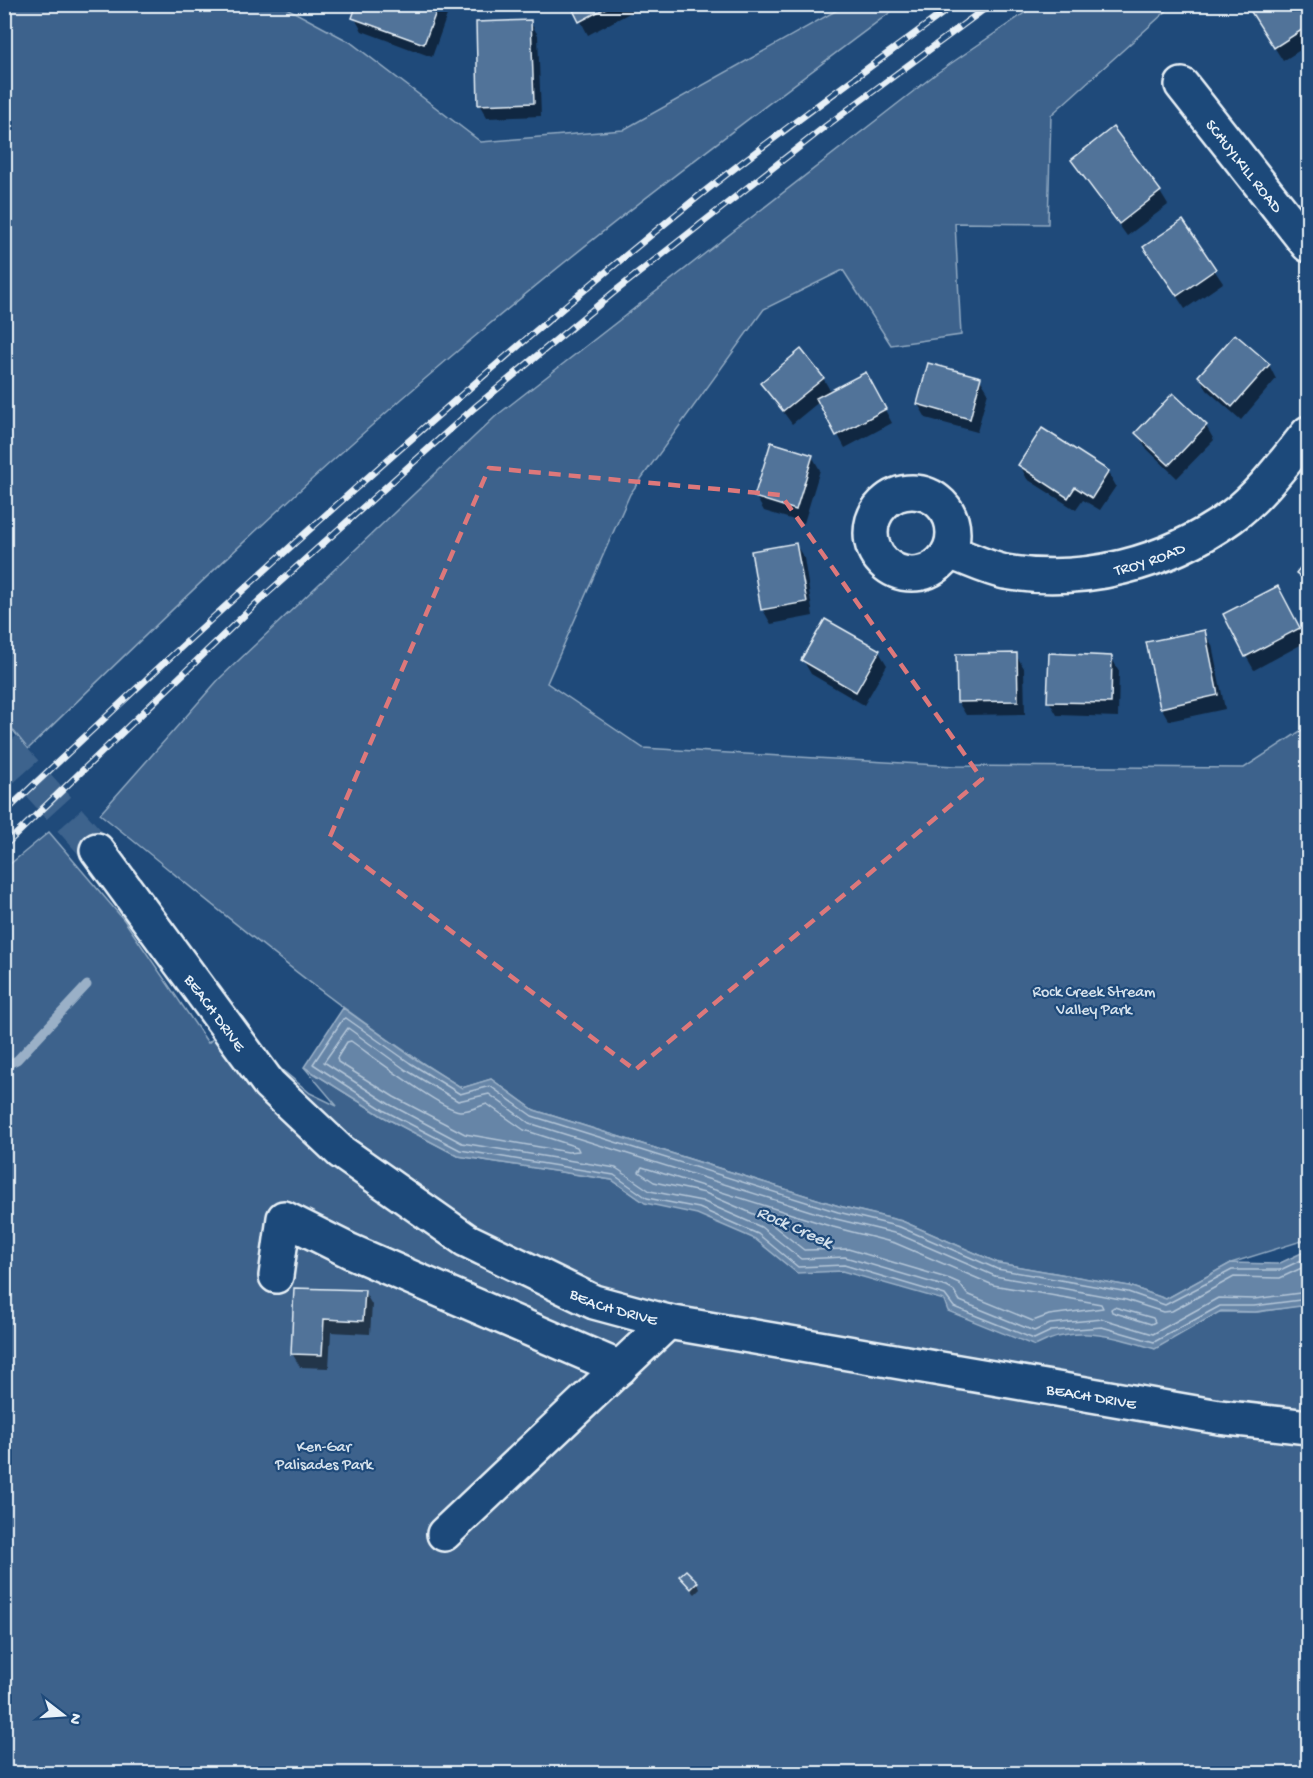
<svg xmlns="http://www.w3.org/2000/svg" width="1313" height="1778" font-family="'Gochi Hand',sans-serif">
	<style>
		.green { fill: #3c628c; stroke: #92aac2; stroke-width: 1.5 }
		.water { fill: #6685a7; stroke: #9ab0c7; stroke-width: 1.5 }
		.shadow { fill: #0007 }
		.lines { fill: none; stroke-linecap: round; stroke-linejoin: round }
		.shore { stroke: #b4c6d8; stroke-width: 1.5 }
		.stream { stroke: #9ab0c7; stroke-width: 9 }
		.building { fill: #517399; stroke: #e8f1f8; stroke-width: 1.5 }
		.minor-tunnel { stroke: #3d638d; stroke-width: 33; stroke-dasharray: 33 16; stroke-linecap: butt }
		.minor-casing { stroke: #e8f1f8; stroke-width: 38 }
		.minor { stroke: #1f4a7a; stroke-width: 33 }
		.rail-casing { stroke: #e8f1f8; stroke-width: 7 }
		.rail { stroke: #1f4a7a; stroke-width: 4.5; stroke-dasharray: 14; stroke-linecap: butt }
		.marked { fill: none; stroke: #dd787b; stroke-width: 4.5; stroke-dasharray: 12 8; stroke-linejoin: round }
		.labels { text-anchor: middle; stroke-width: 4.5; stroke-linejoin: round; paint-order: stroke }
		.street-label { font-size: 16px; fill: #e8f1f8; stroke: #1f4a7a }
		.park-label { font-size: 16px; fill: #d7e3ed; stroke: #1f4a7a }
		.water-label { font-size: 18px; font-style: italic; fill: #d4e1ec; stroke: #1f4a7a }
	</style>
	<rect width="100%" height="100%" fill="#1f4a7a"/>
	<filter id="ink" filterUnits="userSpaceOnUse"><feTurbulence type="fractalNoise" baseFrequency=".0167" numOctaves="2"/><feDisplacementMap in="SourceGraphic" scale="12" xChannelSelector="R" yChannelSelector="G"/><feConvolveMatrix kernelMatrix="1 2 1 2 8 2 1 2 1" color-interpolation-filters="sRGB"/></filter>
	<g filter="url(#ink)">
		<g class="green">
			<path d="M4 5H281L350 42 481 142 623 130 846 5H900C756 113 611 221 473 338 318 468 173 608 28 749L4 719Z"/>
			<path d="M1036 5H1173L1051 115 1048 224 955 223 961 335 891 345 843 270 764 309 630 494 547 683 643 748 955 766 1244 768 1308 726V1239L1231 1263 1166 1299 1129 1286 998 1263 902 1221 839 1206 534 1110 491 1079 462 1088C333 1009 218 908 100 814L219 679 496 416 937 73Z"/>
			<polygon points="49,832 124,920 208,1043 228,1025 310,1093 337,1106 304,1067 382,1116 458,1156 612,1180 641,1200 1220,1312 1258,1312 1296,1306 1308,1289 1308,1773 5,1774 4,869"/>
		</g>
		<path class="water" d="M343 1008 414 1058 462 1088 491 1079 534 1110 839 1206 902 1221 998 1263 1129 1286 1166 1299 1231 1263 1278 1264 1308 1250V1305L1255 1312 1221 1311 1155 1349C1112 1336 1077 1324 1035 1346L948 1311 944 1300 842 1271 797 1273 755 1239 697 1214 645 1203 612 1180 458 1156 382 1116 304 1067Z"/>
		<g class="shadow">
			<polygon points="358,4 451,4 432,57 362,31 354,17"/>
			<polygon points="572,4 642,4 643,6 588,35"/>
			<polygon points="1247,4 1298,4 1308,21 1308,45 1283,61"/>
			<polygon points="530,22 538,35 541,116 487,118 479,104"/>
			<polygon points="1073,161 1160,192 1168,205 1127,236"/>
			<polygon points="1182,222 1223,283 1185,309 1145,248"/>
			<polygon points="1269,365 1276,379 1241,420 1207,390 1199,376"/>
			<polygon points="823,378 831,392 873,387 892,423 845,448 820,401 792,424 762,383"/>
			<polygon points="980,379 988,392 977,432 926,418 918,404"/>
			<polygon points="1206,426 1214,440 1177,478 1145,447 1137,433"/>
			<polygon points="1042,430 1108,472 1116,486 1100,510 1083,500 1076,510 1027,479 1020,465"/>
			<polygon points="812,456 820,470 804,523 764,511 756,497"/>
			<polygon points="796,545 804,558 813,616 771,624 763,610 753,552"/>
			<polygon points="1308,561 1308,589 1298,573"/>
			<polygon points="1286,602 1306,642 1254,670 1246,656"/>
			<polygon points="1204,632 1212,645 1225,709 1169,721 1161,707"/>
			<polygon points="879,652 887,665 864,705 811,674 803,660"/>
			<polygon points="1016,655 1024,668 1025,714 966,715 958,702"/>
			<polygon points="1111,657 1119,671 1118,717 1057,715 1049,701"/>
			<polygon points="295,1290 364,1291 372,1305 370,1334 331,1332 329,1368 300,1367 292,1353"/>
			<polygon points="680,1577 697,1582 700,1589 695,1594"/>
		</g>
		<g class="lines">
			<g class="shore">
				<path d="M351 1041C371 1055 441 1109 460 1111 470 1111 479 1106 487 1104L524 1130 577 1147 579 1151 568 1152 465 1134 394 1097 338 1062 337 1058 347 1042Z"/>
				<polygon points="642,1167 833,1227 895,1243 993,1285 1101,1304 1103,1308 1049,1315 1033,1321 967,1294 959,1283 950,1279 848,1249 804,1250 765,1219 705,1193 654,1182 639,1172"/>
				<polyline points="1308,1257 1280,1270 1232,1270 1165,1305 1128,1292 997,1269 900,1227 838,1212 532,1116 490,1086 460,1094 410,1063 346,1018 343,1019 313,1064 385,1111 460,1150 614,1175 647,1198 699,1208 758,1234 798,1267 844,1265 945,1295 954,1307 1034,1339 1051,1331 1102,1327 1154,1342 1220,1306 1254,1306 1308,1299"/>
				<polyline points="1308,1265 1280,1278 1234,1277 1172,1311 1163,1312 1126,1300 995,1276 898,1234 836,1219 529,1123 489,1094 458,1101 406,1070 348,1028 324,1062 389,1104 462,1143 616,1168 650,1191 702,1201 761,1227 801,1259 845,1257 947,1287 954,1291 960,1301 1034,1331 1050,1324 1103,1319 1153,1334 1218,1298 1254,1299 1308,1292"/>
				<polygon points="1114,1307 1153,1318 1155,1322 1151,1324 1112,1312 1111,1309"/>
			</g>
			<polyline class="stream" points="4,1066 17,1060 87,985"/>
		</g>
		<g class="building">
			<polygon points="357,4 439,4 424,44 352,18"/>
			<polygon points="570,4 613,4 579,22"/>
			<polygon points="1246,4 1300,4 1308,18 1308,26 1274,48"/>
			<polygon points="531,20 534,103 478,105 476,22"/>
			<polygon points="1113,127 1161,191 1119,224 1071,160"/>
			<polygon points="1183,220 1216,269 1177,296 1143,247"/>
			<polygon points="1235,334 1270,364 1232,407 1198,376"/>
			<polygon points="801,349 824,378 783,411 760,383"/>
			<polygon points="928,363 981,377 970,419 917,404"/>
			<polygon points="866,372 886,409 836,436 816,398"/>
			<polygon points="1173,393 1207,425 1169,465 1135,433"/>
			<polygon points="1042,428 1109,471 1092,498 1075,487 1068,498 1018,465"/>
			<polygon points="771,442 813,455 796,510 754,497"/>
			<polygon points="796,543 807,602 761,610 751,551"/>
			<polygon points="1308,558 1308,583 1296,573"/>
			<polygon points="1278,586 1300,628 1245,657 1223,614"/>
			<polygon points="825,619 880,650 856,692 801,660"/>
			<polygon points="1205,630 1218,695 1160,708 1146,642"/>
			<polygon points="1017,653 1018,701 957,702 956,654"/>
			<polygon points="1049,653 1112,656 1111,703 1047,702"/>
			<polygon points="294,1288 365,1290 363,1321 324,1319 322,1355 291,1354"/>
			<polygon points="686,1570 698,1582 691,1589 679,1576"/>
		</g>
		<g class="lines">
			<polyline class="minor-tunnel" points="4,747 97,850"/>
			<g class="minor-casing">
				<g id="minor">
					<path id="s1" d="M1182 85 1308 245"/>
					<circle cx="912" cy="533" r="41"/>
					<path id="s2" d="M949 552C967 558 986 568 1005 572 1083 585 1166 564 1231 517 1261 495 1285 461 1308 433"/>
					<path id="s3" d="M97 850 269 1084 341 1152 466 1240 594 1302 668 1322 1219 1417 1308 1427"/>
					<polyline points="276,1276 284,1218 350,1251 620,1368"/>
					<polyline points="444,1534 668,1322"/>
				</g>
			</g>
			<use href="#minor" class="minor"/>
			<g class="rail-casing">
				<g id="rail">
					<path d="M4 813C226 603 451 396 689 204 775 135 866 70 955 4"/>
					<polyline points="4,846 261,599 474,408 613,293 826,126 991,4"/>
				</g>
			</g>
			<use href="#rail" class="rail"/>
		</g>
	</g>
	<path class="marked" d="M489 468 781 495 982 779 635 1070 329 839Z"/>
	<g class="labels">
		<g class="street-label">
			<text dy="6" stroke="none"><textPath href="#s1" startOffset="102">SCHUYLKILL ROAD</textPath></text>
			<text dy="6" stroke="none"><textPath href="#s2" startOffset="206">TROY ROAD</textPath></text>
			<text dy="6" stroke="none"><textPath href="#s3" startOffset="201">BEACH DRIVE</textPath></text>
			<text dy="6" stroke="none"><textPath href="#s3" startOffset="705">BEACH DRIVE</textPath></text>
			<text dy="6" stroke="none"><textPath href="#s3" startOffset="1191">BEACH DRIVE</textPath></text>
		</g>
		<g class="park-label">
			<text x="1094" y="996">Rock Creek Stream<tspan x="1094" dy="18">Valley Park</tspan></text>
			<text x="324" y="1451">Ken-Gar<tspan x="324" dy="18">Palisades Park</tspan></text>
		</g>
		<g class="water-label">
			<text transform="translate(795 1226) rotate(24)" y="6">Rock Creek</text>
		</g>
	</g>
	<rect width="1313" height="1778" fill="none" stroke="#1f4a7a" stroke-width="24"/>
	<rect x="12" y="12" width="1289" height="1754" fill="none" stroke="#e8f1f8" stroke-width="2" filter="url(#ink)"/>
	<g transform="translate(63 1715) rotate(107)" stroke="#1f4a7a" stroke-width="4.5" paint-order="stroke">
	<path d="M0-4.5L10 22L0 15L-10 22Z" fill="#e8f1f8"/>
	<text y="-9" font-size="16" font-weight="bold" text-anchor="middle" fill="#e8f1f8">N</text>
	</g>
</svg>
